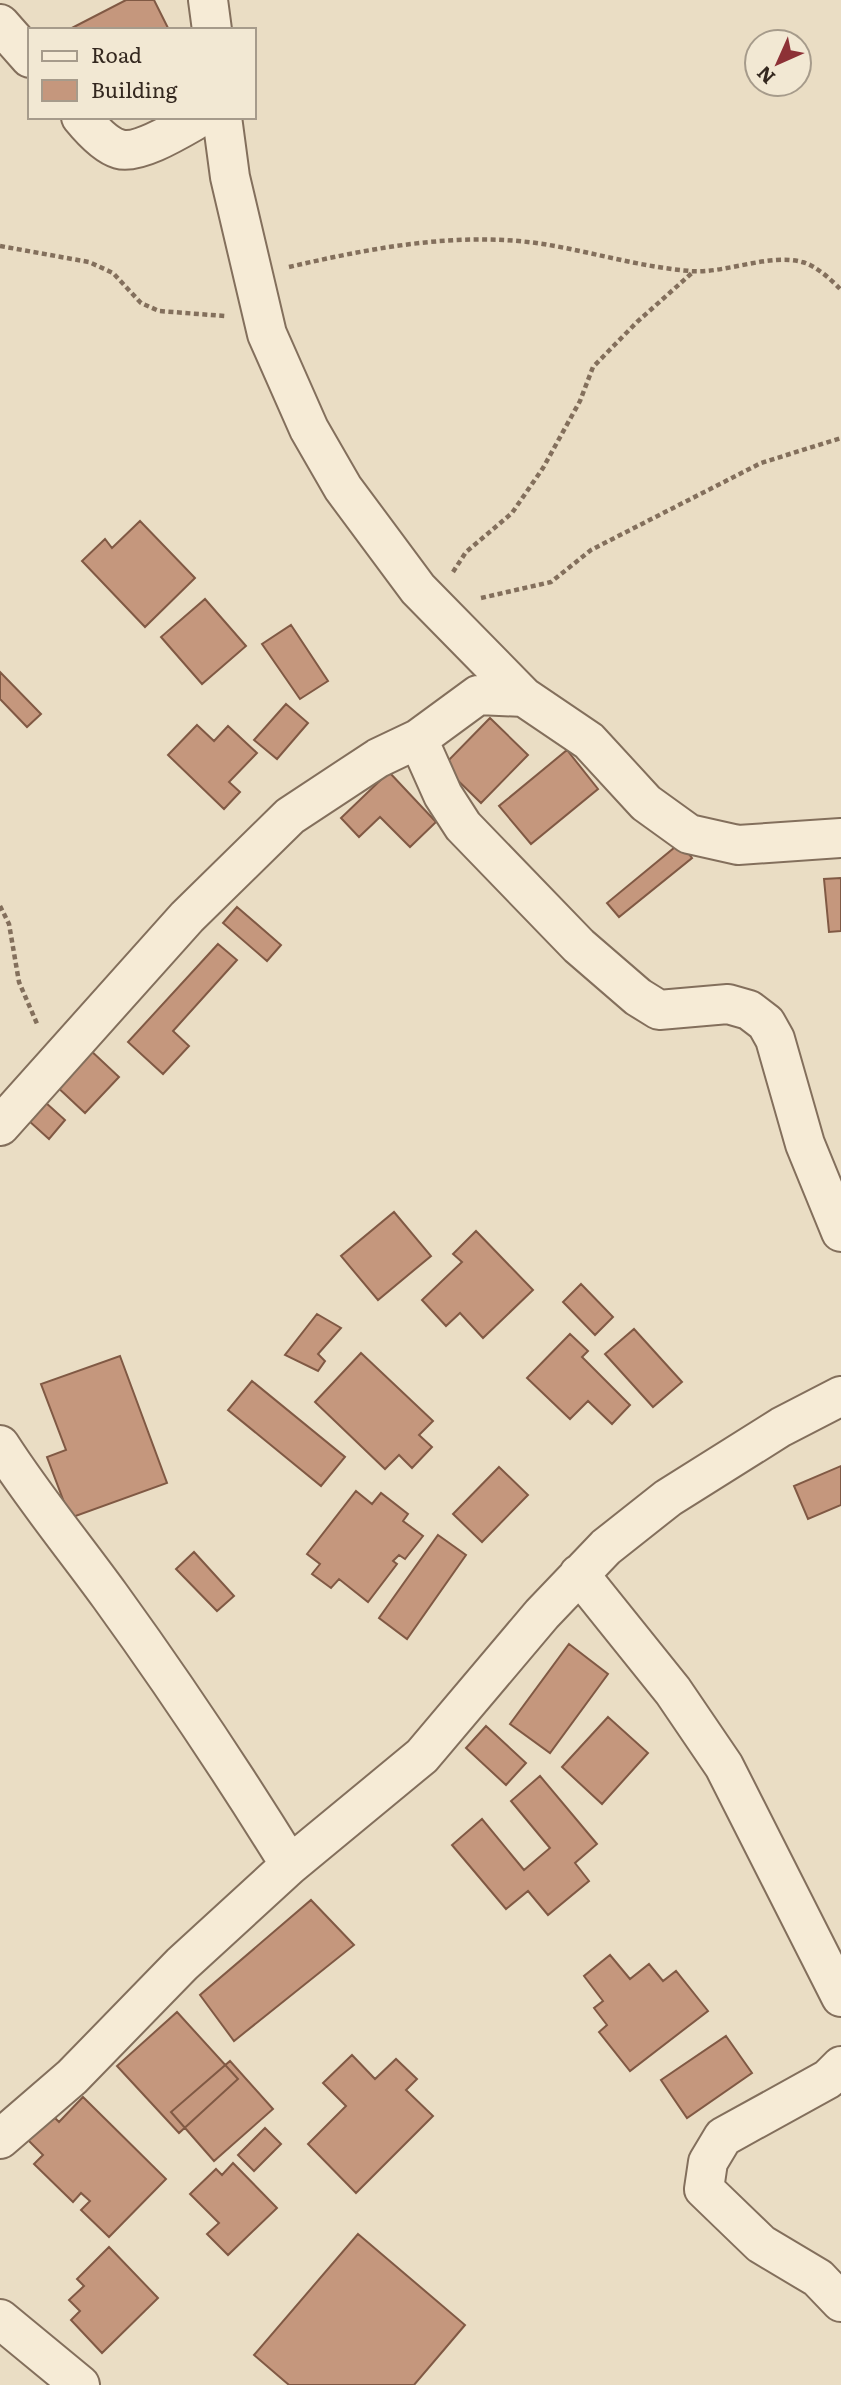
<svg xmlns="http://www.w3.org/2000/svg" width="841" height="2385" viewBox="0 0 841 2385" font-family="Literata,serif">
  <rect width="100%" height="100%" fill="#eaddc4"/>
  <path fill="#c5977d" stroke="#805944" stroke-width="2" d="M126,0h28l15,30h-101z
    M140,521l55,57 -50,49 -63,-66 23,-22 7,9z
    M205,599l41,47 -44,38 -41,-47z
    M291,625l37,56 -28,18 -38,-55z
    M0,672l41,42 -14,13 -27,-28z
    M286,704l22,19 -31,36 -23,-19z
    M490,718l38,37 -47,48 -38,-37z
    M197,725l17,16 14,-15 29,27 -28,29 11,10 -16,17 -56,-54z
    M567,750l31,39 -67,55 -32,-38z
    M389,772l47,50 -26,25 -30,-30 -21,20 -18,-19z
    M680,843l12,15 -73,59 -12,-14z
    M841,878v53l-12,1 -5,-53z
    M237,907l44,38 -14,16 -44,-38z
    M218,944l19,16 -64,71 16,15 -26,28 -35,-32z
    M88,1048l31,29 -34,36 -31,-29z
    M45,1102l20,18 -16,19 -20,-18z
    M394,1212l37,44 -53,44 -37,-44z
    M476,1231l57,59 -50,48 -23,-25 -14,13 -24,-26 40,-38 -9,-8z
    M581,1284l32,33 -18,18 -32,-33z
    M317,1314l24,14 -23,26 7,7 -7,10 -33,-16z
    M634,1329l48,53 -29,25 -48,-53z
    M570,1334l18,17 -6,6 48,48 -18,19 -24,-23 -18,18 -43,-41z
    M361,1353l72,68 -14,14 13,12 -20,21 -13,-13 -14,14 -70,-67z
    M120,1356l47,127 -97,35 -23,-61 19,-7 -25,-66z
    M252,1381l93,76 -24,29 -93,-76z
    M841,1466v39l-33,14 -14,-33z
    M499,1467l29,28 -46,47 -29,-28z
    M356,1491l16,13 9,-11 27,21 -5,7 20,15 -18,23 -6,-4 -6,6 4,3 -29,38 -29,-23 -8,9 -19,-14 8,-10 -13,-10z
    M438,1535l28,20 -59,84 -28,-21z
    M194,1552l40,44 -17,15 -41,-42z
    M569,1644l39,30 -58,79 -40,-29z
    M608,1717l40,36 -46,51 -40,-37z
    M486,1726l40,37 -20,22 -40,-37z
    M540,1776l57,68 -22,19 14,18 -41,34 -20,-24 -22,18 -54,-64 30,-26 42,51 26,-22 -39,-47z
    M311,1900l43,45 -120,96 -34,-46z
    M610,1955l20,24 19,-15 14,17 13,-10 32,40 -78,60 -31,-39 8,-7 -13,-17 9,-7 -19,-25z
    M177,2012l61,67 -59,54 -62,-67z
    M726,2036l26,37 -65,45 -26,-38z
    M352,2055l23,24 21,-20 21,20 -11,11 27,26 -77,77 -48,-49 38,-38 -23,-23z
    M230,2061l43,48 -59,52 -43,-49z
    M83,2097l83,82 -57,58 -28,-27 9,-9 -9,-8 -8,9 -39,-38 9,-9 -18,-18 25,-24 9,9z
    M265,2128l16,16 -27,27 -16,-16z
    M233,2163l44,45 -49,47 -21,-21 12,-11 -29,-29 26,-25 6,6z
    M358,2234l107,91 -51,60h-125l-35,-30z
    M109,2247l49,51 -56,55 -31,-33 9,-9 -11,-11 15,-14 -7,-7z"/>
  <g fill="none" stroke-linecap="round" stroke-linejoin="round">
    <g stroke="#836f5c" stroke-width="42">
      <path id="minor" d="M208,0l4,30
        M0,24l30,34
        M81,117c9,11 24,28 38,32 20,6 64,-22 82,-32
        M222,117l8,60 37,157 42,95 34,59 75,101 106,108
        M418,739l25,56 20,31 116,120 59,51 21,13 69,-6 21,6 17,13 9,16 30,105 36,88
        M0,1126l187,-209 103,-101 88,-58 40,-19 60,-44 46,2 65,44 57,62 43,31 49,11 103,-7
        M0,1445c34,53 73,100 110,151 63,87 123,177 180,269
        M579,1574l94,117 51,75 117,231
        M841,2066l-13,13 -105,58 -15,25 -4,27 57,55 57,34 23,24
        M0,2139l72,-62 110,-113 108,-99 132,-109 120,-142 64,-67 62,-49 113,-71 60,-31
        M0,2319l80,66"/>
    </g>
    <path stroke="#836f5c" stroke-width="4.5" stroke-dasharray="5 3.5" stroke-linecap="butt" d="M0,246l89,16 24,11 28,30 18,8 66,5
      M289,267c82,-19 170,-36 254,-23 50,8 97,23 147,27 35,3 79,-18 112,-9 13,3 30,18 39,28
      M453,572l13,-20 46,-39 31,-45 37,-67 13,-34 44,-45 56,-50
      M481,598l70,-16 40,-32 170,-87 80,-25
      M0,906l9,18 10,58 19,44"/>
    <use href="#minor" stroke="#f6ebd6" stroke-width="38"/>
  </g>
  <rect x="28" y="28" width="228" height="91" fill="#f2e8d3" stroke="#a69b8b" stroke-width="2"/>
  <rect x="42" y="51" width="35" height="10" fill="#f6ebd6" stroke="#a69b8b" stroke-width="2"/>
  <text x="91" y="63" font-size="21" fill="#34281f">Road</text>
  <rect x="42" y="80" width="35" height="21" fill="#c5977d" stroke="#a69b8b" stroke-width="2"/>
  <text x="91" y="98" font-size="21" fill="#34281f">Building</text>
  <g transform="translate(778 63) rotate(225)"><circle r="33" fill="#f2e8d3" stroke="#a69b8b" stroke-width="2"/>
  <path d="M0-5L12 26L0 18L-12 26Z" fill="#8d3136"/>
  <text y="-10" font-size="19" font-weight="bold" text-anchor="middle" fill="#34281f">N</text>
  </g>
</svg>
